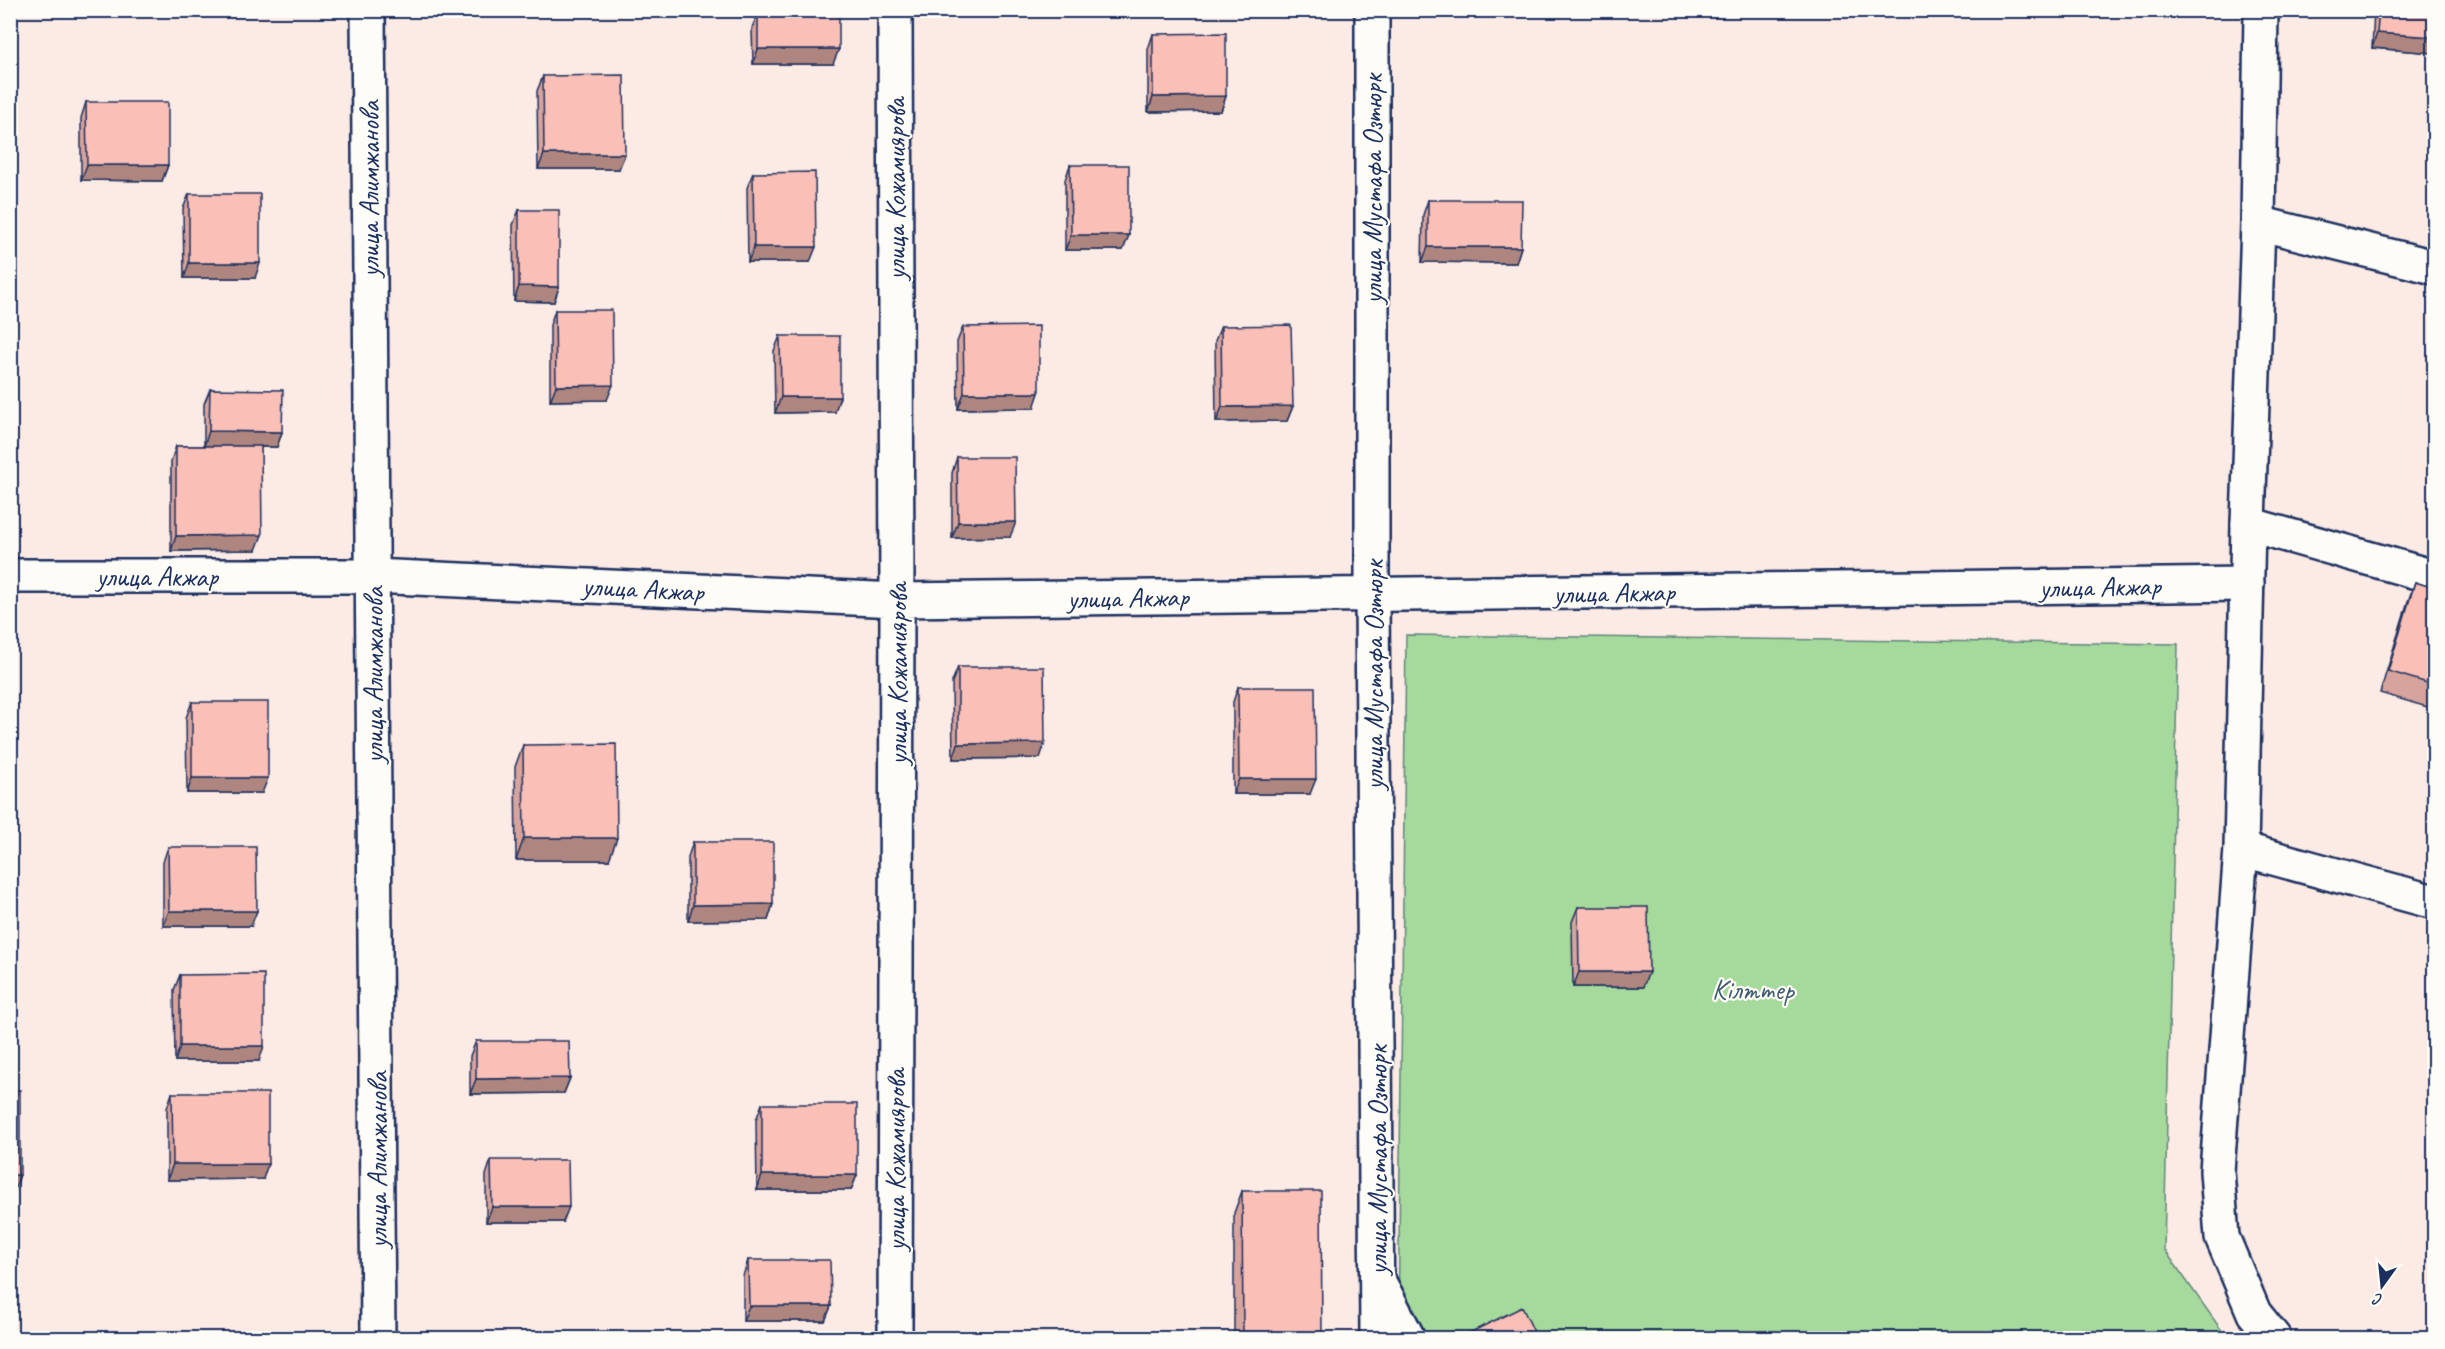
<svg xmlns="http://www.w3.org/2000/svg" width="2445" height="1349" viewBox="0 0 2445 1349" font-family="Caveat,sans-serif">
  <rect width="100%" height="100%" fill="#fceae4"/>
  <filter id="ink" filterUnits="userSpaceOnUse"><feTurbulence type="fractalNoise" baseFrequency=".0167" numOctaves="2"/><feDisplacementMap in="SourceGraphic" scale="12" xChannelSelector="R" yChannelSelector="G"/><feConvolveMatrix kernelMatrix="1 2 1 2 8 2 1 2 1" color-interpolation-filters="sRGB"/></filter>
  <g filter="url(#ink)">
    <path fill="#a6da9c" stroke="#60847d" stroke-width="1.5" d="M1406,635l772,9 -14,605 63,89h-829z"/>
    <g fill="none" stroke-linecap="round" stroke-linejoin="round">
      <g stroke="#1b2f5e" stroke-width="38">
        <path id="street" d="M895,10l2,590 -2,738
          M1372,10v584l5,744
          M2258,223l176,44
          M2248,524l186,53
          M10,576h362l525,24 1350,-16
          M2241,849l193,53
          M1380,1284l28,54"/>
      </g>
      <g stroke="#1b2f5e" stroke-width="38">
        <path id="secondary" d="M368,10l10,1328
          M2261,10l-3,213 -10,301 -7,325 -24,322 5,66 32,76 20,25"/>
      </g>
      <use href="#street" stroke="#fdfcf7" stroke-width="33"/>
      <use href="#secondary" stroke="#fdfcf7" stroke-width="33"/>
    </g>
    <path fill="#d7a49d" stroke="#1b2f5e" stroke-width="1.5" d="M2374,10h60v43l-62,-5z
      M758,13l75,51h-80l-1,-36z
      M1153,34l73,62 -5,15 -73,1v-63z
      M543,76l76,93h-81l-1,-78z
      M86,102l82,63 -6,16 -81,-1v-62z
      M1070,165l59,70 -6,15h-58v-70z
      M753,173l57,89h-62l-1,-74z
      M189,194l66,84h-71l-1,-69z
      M1428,200l93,47 -5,16 -94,-1 1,-47z
      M519,210l40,77 -5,15 -40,-1 -1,-76z
      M555,310l52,90 -57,1v-76z
      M1221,326l72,80 -6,15 -71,1 -1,-81z
      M963,327l71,81 -76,1 -1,-67z
      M780,336l55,76 -60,1 -1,-62z
      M210,389l72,43 -5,15h-16l-5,103 -85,1v-90l5,-15h28v-42z
      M957,457l53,80 -58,1v-65z
      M2415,582l19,6v121l-54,-16 27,-89z
      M958,667l82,91 -87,1 -1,-77z
      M1238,687l72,107h-77v-92z
      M192,702l70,91h-75l-1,-75z
      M523,745l86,115h-93l-1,-93z
      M693,842l80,62 -5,16 -80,1v-64z
      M168,847l83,79h-88v-64z
      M1578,907l65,80h-70l-1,-65z
      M180,975l79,86h-84l-1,-71z
      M476,1041l94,37 -6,15 -94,1v-38z
      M172,1093l91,86 -96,1v-72z
      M762,1104l95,71 -6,15h-94l-1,-70z
      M491,1160l72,62h-77v-47z
      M1242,1191l80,147h-88v-125z
      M748,1260l83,46 -6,15h-82v-45z"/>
    <path fill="#af867f" stroke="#1b2f5e" stroke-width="1.5" d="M2377,33l57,4v16l-62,-5z
      M758,49h81l-6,15h-80z
      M1226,96l-5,15 -73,1 5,-15z
      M544,154h81l-6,15h-81z
      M87,165h81l-6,16 -81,-1z
      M1071,235h58l-6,15h-58z
      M754,247h62l-6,15h-62z
      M1428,247h93l-5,16 -94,-1z
      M189,263h71l-5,15h-71z
      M519,286l40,1 -5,15 -40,-1z
      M613,385l-6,15 -57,1 6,-15z
      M964,393h75l-5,15 -76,1z
      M781,397h59l-5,15 -60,1z
      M1293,406l-6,15 -71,1 6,-15z
      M209,431l73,1 -5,15 -73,-1z
      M958,522h58l-6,15 -58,1z
      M262,535l-6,15 -85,1 5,-15z
      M1045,743l-5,15 -87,1 5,-15z
      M192,778h76l-6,15h-75z
      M1239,779h77l-6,15h-77z
      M524,838h93l-8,22h-93z
      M773,904l-5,16 -80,1 5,-16z
      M169,911h88l-6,15h-88z
      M1579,972h70l-6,15h-70z
      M180,1046h84l-5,15h-84z
      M570,1078l-6,15 -94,1 6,-15z
      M173,1164h95l-5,15 -96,1z
      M10,1175h10l-8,22h-2z
      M762,1175h95l-6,15h-94z
      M492,1207h77l-6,15h-77z
      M749,1306h82l-6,15h-82z"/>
    <path fill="#fabfb6" stroke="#1b2f5e" stroke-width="1.5" d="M2379,10h55v27l-57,-4z
      M839,12v37h-81v-36z
      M1226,33v63l-73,1v-63z
      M624,75l1,79h-81l-1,-78z
      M86,102h82v63h-81z
      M1070,165h59v70h-58z
      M815,172l1,75h-62l-1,-74z
      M189,194h71v69h-71z
      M1428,200h94l-1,47h-93z
      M519,210h40v77l-40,-1z
      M555,310h57l1,75 -57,1z
      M1291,325l2,81 -71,1 -1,-81z
      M1039,326v67h-75l-1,-66z
      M780,336h60v61h-59z
      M210,389l73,1 -1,42 -73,-1z
      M176,446h85l1,89 -86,1z
      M957,457h58l1,65h-58z
      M2415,582l19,6v97l-46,-14z
      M958,667h86l1,76 -87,1z
      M1238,687h77l1,92h-77z
      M192,702h76v76h-76z
      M616,744l1,94h-93l-1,-93z
      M693,842h80v62l-80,1z
      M168,847h88l1,64h-88z
      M1578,907h70l1,65h-70z
      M264,974v72h-84v-71z
      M476,1041h93l1,37 -94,1z
      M10,1090h10v85h-10z
      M172,1093h96v71h-95z
      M762,1104h95v71h-95z
      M491,1160h77l1,47h-77z
      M1242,1191h79l1,147h-79z
      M748,1260h82l1,46h-82z
      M1522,1307l15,31h-73l-1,-2z"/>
  </g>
  <g text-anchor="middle" stroke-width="4.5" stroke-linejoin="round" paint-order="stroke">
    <g font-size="28" fill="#1b2f5e" stroke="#fdfcf7">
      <text transform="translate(369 189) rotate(-90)" y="10">улица Алимжанова</text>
      <text transform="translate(895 189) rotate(-90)" y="10">улица Кожамиярова</text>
      <text transform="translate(1372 189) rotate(-90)" y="10">улица Мустафа Озтюрк</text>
      <text x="157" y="586">улица Акжар</text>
      <text transform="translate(2100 586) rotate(-1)" y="10">улица Акжар</text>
      <text transform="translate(643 588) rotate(3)" y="10">улица Акжар</text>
      <text transform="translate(1614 592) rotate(-1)" y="10">улица Акжар</text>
      <text transform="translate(1128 597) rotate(-1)" y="10">улица Акжар</text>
      <text transform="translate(897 674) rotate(-90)" y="10">улица Кожамиярова</text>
      <text transform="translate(373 675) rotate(-90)" y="10">улица Алимжанова</text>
      <text transform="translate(1373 675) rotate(-90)" y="10">улица Мустафа Озтюрк</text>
      <text transform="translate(377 1160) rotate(-90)" y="10">улица Алимжанова</text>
      <text transform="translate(895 1160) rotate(-90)" y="10">улица Кожамиярова</text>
      <text transform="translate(1377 1160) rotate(-90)" y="10">улица Мустафа Озтюрк</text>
    </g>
    <g font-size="28" fill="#3e5a6e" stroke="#fdfcf7">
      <text x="1753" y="999">Кілттер</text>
    </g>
  </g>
  <rect width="2445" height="1349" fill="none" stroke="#fdfcf7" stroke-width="36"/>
  <rect x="18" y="18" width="2409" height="1313" fill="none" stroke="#1b2f5e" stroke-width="2" filter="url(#ink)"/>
  <g transform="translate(2382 1286) rotate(195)" stroke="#fdfcf7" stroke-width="4.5" paint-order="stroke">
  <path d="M0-4.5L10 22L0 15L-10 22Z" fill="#1b2f5e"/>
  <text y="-9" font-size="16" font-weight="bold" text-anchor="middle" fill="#1b2f5e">С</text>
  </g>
</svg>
